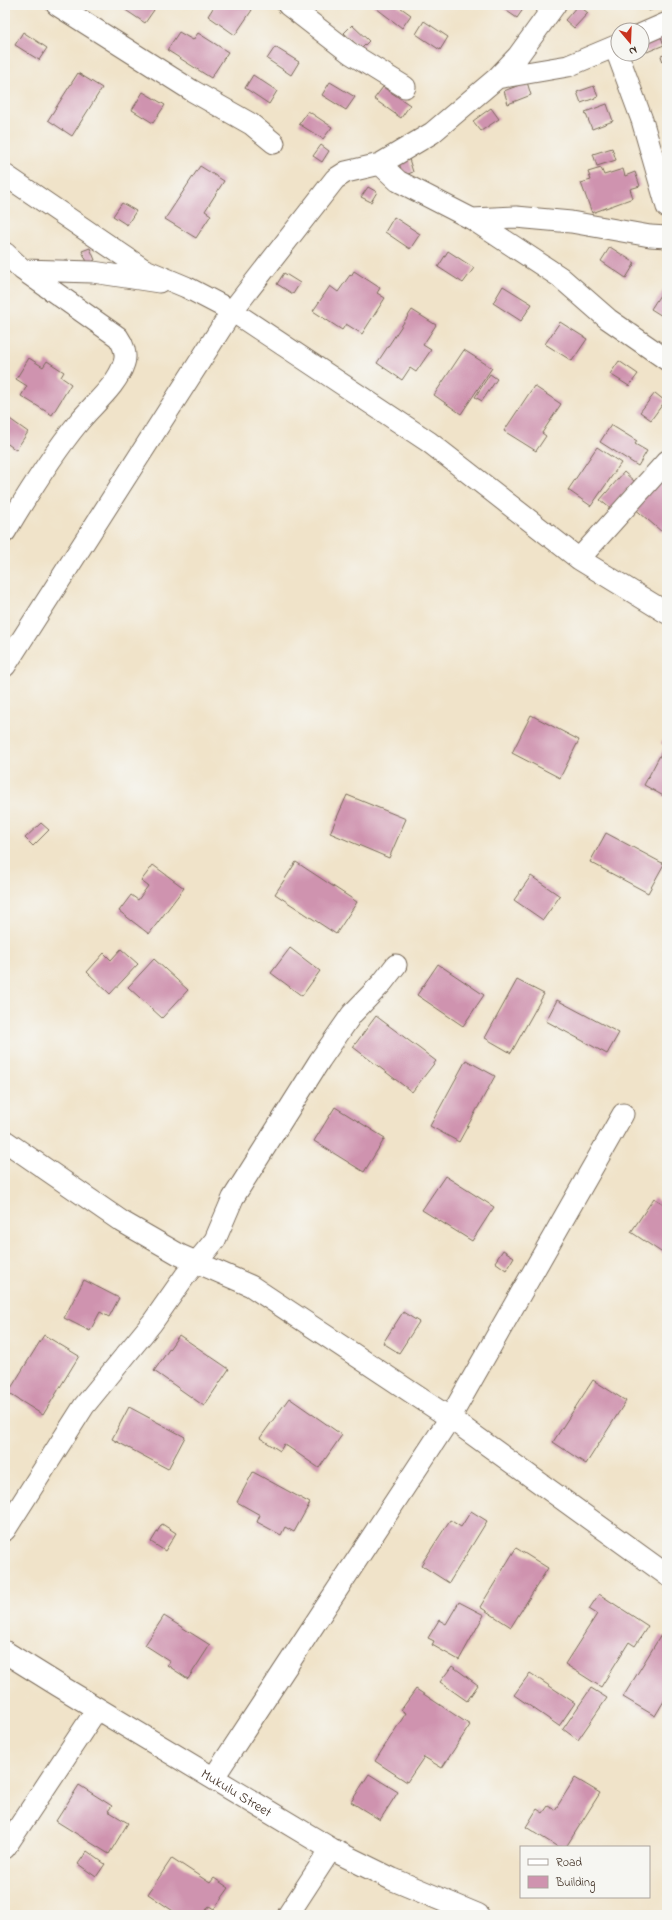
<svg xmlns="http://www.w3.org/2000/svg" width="672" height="1920" viewBox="0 0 672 1920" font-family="'Indie Flower',sans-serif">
  <rect width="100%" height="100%" fill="#f6f6f2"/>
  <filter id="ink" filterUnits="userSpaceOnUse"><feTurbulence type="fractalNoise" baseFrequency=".025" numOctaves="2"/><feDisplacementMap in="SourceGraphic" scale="8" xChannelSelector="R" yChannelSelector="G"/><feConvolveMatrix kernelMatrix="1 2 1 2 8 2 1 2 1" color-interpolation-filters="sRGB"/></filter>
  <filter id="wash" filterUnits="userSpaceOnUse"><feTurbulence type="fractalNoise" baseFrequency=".012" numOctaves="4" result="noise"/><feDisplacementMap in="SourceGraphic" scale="16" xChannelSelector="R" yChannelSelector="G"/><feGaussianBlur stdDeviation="0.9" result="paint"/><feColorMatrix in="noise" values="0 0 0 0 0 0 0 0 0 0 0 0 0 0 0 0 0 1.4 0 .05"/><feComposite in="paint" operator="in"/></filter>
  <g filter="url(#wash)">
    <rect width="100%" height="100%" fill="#f0e3c9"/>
    <g id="blocks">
      <path fill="#cf93af" d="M123,5h23l8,5 -9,13 -24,-16z
        M215,5h30l7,5 -17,25 -27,-19z
        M372,5h25l14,10 -9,13z
        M498,5h28l-9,13z
        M578,5l10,8 -14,15 -9,-8z
        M647,5h11l1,2 -10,4z
        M424,21l24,16 -8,13 -24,-16z
        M352,25l17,16 -8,8 -17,-16z
        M23,32l24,16 -8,12 -24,-15z
        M179,32l14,8 5,-7 30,19 -17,26 -44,-28z
        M660,34l4,11 -17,7 -5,-10z
        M275,47l24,15 -8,13 -24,-16z
        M667,54v20l-6,-18z
        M78,73l24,15 -30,48 -24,-16z
        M253,75l24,16 -8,13 -24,-16z
        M330,82l25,15 -9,13 -24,-15z
        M527,82l4,13 -23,9 -4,-13z
        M594,86l4,11 -17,6 -4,-11z
        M383,87l27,18 -9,13 -27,-19z
        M143,92l22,13 -12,18 -21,-13z
        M607,104l6,17 -21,8 -7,-17z
        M491,108l8,11 -18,12 -8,-10z
        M308,111l24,16 -9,12 -24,-15z
        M321,145l8,6 -7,11 -9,-6z
        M612,148l4,12 -19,6 -4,-12z
        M409,159l4,13 -10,4 -4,-13z
        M200,166l24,15 -19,30 6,4 -15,23 -31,-19z
        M601,168l3,7 19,-6 2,7 10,-4 5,14 -10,3 3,9 -41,15 -11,-30 10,-3 -3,-8z
        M368,187l9,5 -6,10 -10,-5z
        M122,203l14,8 -9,14 -14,-9z
        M394,217l26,17 -10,15 -25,-17z
        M610,247l25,16 -9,15 -25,-17z
        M90,248l5,12 -7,4 -6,-13z
        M448,251l26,17 -11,15 -25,-16z
        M354,271l26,17 -3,5 8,5 -23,36 -16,-10 -4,6 -29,-19 17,-25 8,6 12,-17 1,1z
        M284,273l16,10 -7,11 -16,-10z
        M667,284v35l-16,-10z
        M503,286l29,18 -11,17 -28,-18z
        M412,310l24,15 -13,20 8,5 -15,22 -6,-4 -8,12 -25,-17z
        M560,322l27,17 -15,22 -27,-17z
        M464,350l28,18 -31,46 -27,-19z
        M29,358l14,9 4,-6 17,11 -3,5 10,7 -19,31 -31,-19 6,-10 -11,-7z
        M619,361l19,13 -9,12 -19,-12z
        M490,374l7,5 -15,22 -7,-4z
        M534,386l27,18 -19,29 4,3 -10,15 -32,-20z
        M655,393l10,8 -14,19 -11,-8z
        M7,417l21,15 -12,18 -11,-8v-22z
        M611,425l26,16 -2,3 12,7 -9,15 -38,-24z
        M597,447l24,16 -30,43 -23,-16z
        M624,472l11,10 -24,27 -11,-9z
        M667,472v54l-5,6 -29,-25z
        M531,715l48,25 -19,38 -48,-25z
        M667,732v66l-23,-13 21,-39 -4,-3z
        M347,795l59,24 -17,39 -59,-25z
        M41,823l8,7 -16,16 -8,-8z
        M606,833l58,31 -16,29 -58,-31z
        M296,862l61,40 -21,32 -61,-40z
        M153,865l31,23 -35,46 -30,-23 12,-16 7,5 10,-14 -7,-5z
        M531,876l29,20 -17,24 -29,-20z
        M290,948l30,23 -18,25 -31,-23z
        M121,949l17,15 -28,30 -23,-22 17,-19 7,7z
        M154,959l34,31 -26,28 -34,-31z
        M438,964l46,31 -21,31 -46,-31z
        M517,980l27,14 -33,59 -26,-15z
        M557,1000l62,33 -12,21 -61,-33z
        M376,1016l60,45 -24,31 -59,-45z
        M466,1060l29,16 -36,66 -29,-16z
        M335,1107l50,31 -21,34 -50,-31z
        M445,1176l49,31 -22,34 -50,-31z
        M654,1198l13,8v50l-36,-24z
        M503,1250l11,7 -8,13 -11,-8z
        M84,1280l35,18 -10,19 -9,-5 -10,19 -26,-13z
        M403,1312l16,10 -20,31 -16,-10z
        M44,1335l35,21 -36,59 -35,-22z
        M179,1335l50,34 -25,37 -50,-35z
        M593,1380l33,21 -40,63 -33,-22z
        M289,1398l53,37 -23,33 -35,-24 -4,7 -20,-13z
        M129,1407l56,30 -17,32 -56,-30z
        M253,1472l57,31 -16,29 -9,-5 -4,8 -24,-13 3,-7 -23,-13z
        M471,1511l16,10 -38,62 -28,-18 29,-45 11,7z
        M162,1524l14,9 -11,18 -14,-9z
        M516,1548l32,20 -37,59 -31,-20z
        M599,1594l49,32 -13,20 -6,-4 -28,45 -36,-23 32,-50 -8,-5z
        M459,1602l25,13 -25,45 -27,-15 2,-4 -6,-3 11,-18 7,4z
        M164,1616l46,29 -22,34 -21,-14 3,-4 -25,-16z
        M661,1635l6,3v58l-12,20 -32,-19z
        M452,1666l26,19 -11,16 -27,-19z
        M530,1673l45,30 -16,23 -45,-31z
        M591,1688l16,10 -29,42 -15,-11z
        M416,1689l54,36 -28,43 -18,-11 -17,25 -32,-21 31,-48 -5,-3z
        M369,1774l29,18 -18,28 -29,-18z
        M575,1778l25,15 -34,54h-8l-32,-20 11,-18 6,4 5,-7 7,4z
        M79,1785l33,21 -4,5 20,12 -19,31 -53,-33z
        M87,1851l18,13 -9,13 -18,-13z
        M172,1858l38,25 4,-5 15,10 -15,21 -5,-3 -6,9h-24l-31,-21z"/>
    </g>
  </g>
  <g filter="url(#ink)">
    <use href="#blocks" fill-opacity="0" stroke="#7a6b5a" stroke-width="1"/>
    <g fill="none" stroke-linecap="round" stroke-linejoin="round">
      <g stroke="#7a6b5a" stroke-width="23">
        <path id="street" d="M57,5l134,85 60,34 23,19
          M288,5l62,48 55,34
          M642,34l25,-11
          M615,47l27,73 25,87
          M497,78l71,-12 50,-21
          M380,164l18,17 74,38 88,58 48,42 59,41
          M5,175l138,94 43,18 46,24 197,131 150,117 88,54
          M472,219l44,-2 55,5 79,14 17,1
          M5,253l18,17 70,2 66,10
          M5,532c22,-37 46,-76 73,-109 15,-19 39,-37 46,-60 3,-9 -1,-19 -6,-26l-95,-67
          M579,559l88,-98
          M5,666l227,-355 103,-132 11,-7 34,-8 52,-31 65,-55 21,-22 37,-51
          M5,1141l116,80 59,34 71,31 199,132 217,157
          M5,1530l79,-124 68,-83 33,-47 30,-36 18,-42 87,-138 32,-46 30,-31 14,-18
          M214,1777l236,-359 173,-304
          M5,1848l92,-139
          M288,1915l43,-66"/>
      </g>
      <g stroke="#7a6b5a" stroke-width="24">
        <g id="secondary">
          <path id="s1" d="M5,1652l53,33 273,164 61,30 86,36"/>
        </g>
      </g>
      <use href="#street" stroke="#fff" stroke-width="21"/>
      <use href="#secondary" stroke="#fff" stroke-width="22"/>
    </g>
  </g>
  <g text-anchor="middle" stroke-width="3" stroke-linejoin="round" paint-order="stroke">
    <g font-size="14" fill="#3b2a1e" stroke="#f6f6f2">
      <text dy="5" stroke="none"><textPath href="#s1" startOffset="271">Mukulu Street</textPath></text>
    </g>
  </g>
  <rect width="672" height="1920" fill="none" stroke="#f6f6f2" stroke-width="20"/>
  <rect x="520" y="1846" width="130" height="52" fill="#f6f6f2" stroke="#aba49d"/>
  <rect x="528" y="1859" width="20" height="6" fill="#ffffff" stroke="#aba49d"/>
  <text x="556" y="1866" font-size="12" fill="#3b2a1e">Road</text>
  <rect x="528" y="1876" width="20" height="12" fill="#cf93af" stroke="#aba49d"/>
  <text x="556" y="1886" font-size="12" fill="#3b2a1e">Building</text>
  <g transform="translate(630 42) rotate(161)"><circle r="19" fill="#f6f6f2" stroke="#aba49d"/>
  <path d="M0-3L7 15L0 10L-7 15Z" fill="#c8321e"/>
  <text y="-6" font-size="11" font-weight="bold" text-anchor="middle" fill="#3b2a1e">N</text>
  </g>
</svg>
